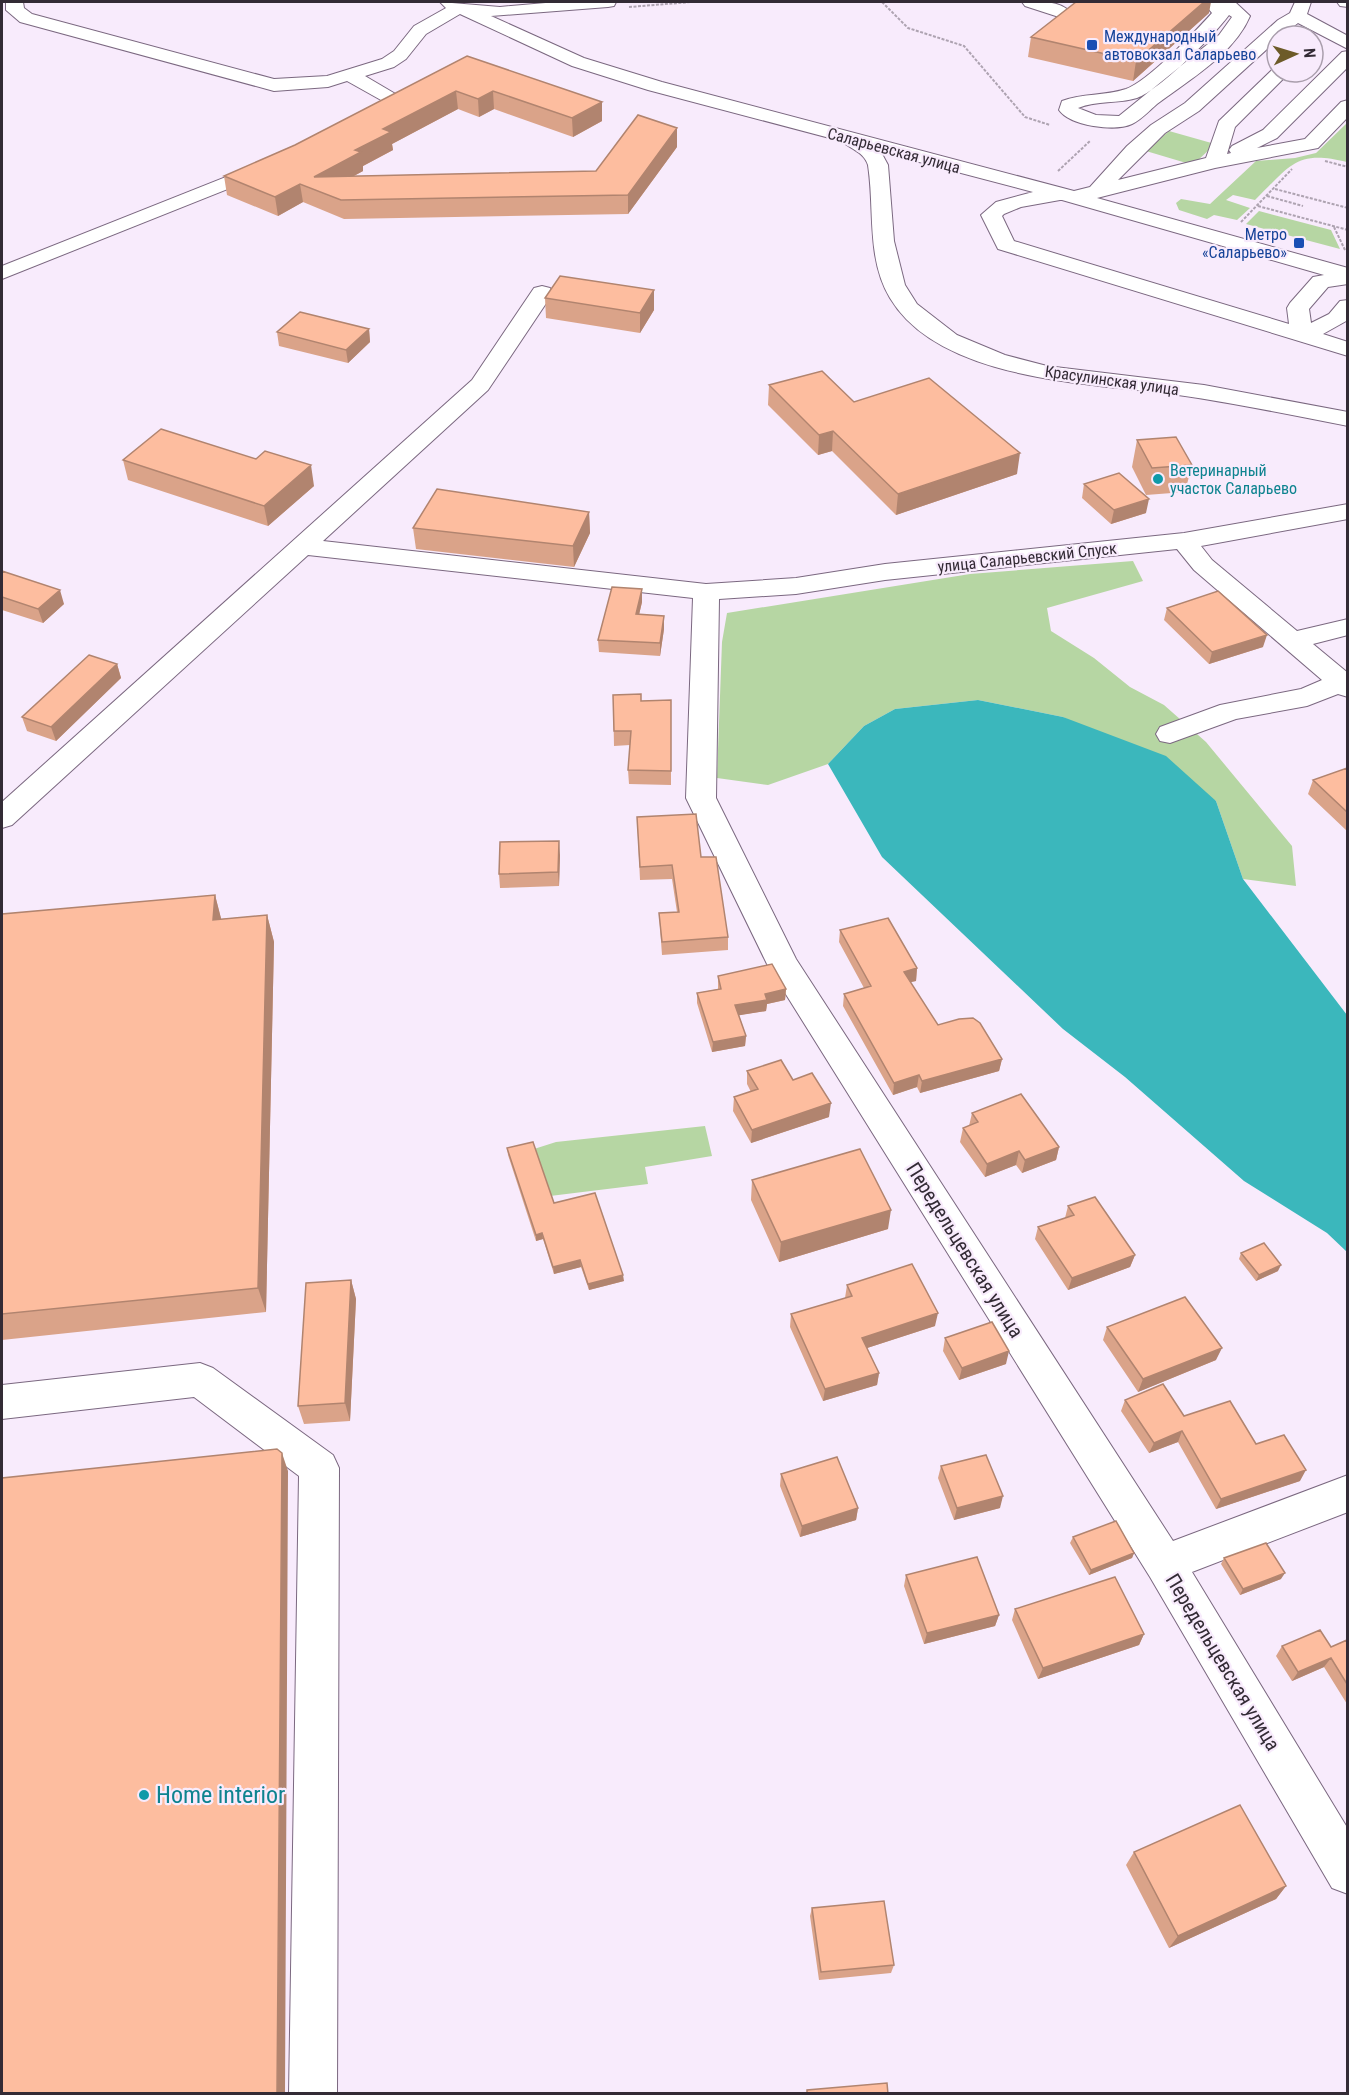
<svg xmlns="http://www.w3.org/2000/svg" width="1349" height="2095" viewBox="0 0 1349 2095" font-family="'Roboto Condensed',sans-serif">
  <rect width="100%" height="100%" fill="#f8ebfc"/>
  <path fill="#b6d6a3" d="M1347,123v39c-51,-13 -57,4 -92,38l-22,-5 -7,5 24,8 -13,12 -23,-5 -7,4 -28,-9 -3,-7 5,-4 29,5 46,-43 39,-3 21,-5z
    M1169,131l46,13 -22,21 -47,-14z
    M1259,211l72,19 9,19 -94,-25z
    M1133,561l10,20 -96,27 4,23 43,27 36,29 34,18 42,37 86,104 4,40 -53,-7 -27,-78 -153,-84 -85,-17 -83,9 -31,17 -36,38 -60,21 -51,-7 5,-136 5,-29 243,-39z
    M705,1126l7,30 -67,11 3,17 -98,12 -16,-47 22,-7z"/>
  <path fill="#3bb7bc" d="M978,700l85,17 103,39 50,45 27,78 104,136v237l-20,-19 -83,-52 -119,-104 -62,-48 -181,-172 -54,-93 36,-38 31,-17z"/>
  <g fill="none" stroke-linecap="round" stroke-linejoin="round">
    <g stroke="#7b6880" stroke-width="2">
      <path id="minor" d="M6,2h17l1,6 8,6 242,65 53,-3 55,-17 12,-8 20,-25 32,-18 -6,-6 60,5 57,-5h59l-2,4 -6,1 -117,9 93,42 78,24 412,109 16,-4 37,-41 24,-21 34,-22 93,-83 12,-7 5,-11h16l-4,12 41,22v13l-50,-26 -17,13h-4v4l-78,71 -34,22 -47,47 88,-22 13,-37 55,-53 3,-1v5h13l-55,55 -8,27 4,-1 -2,-3 3,-4 31,-16 79,-78 6,-1v16l-71,71 -20,10 48,-9 36,-37 7,-2v17l-30,31 -103,20 -118,30 251,70v16l-20,3 -19,22 2,14 18,-9 11,-13 8,-1v20l-25,14 25,8v14l-350,-107 -17,-34 15,-13 37,-10 -152,-40 7,13 6,76 11,44 12,19 40,31 48,20 42,11 157,19 144,27v14c-57,-11 -113,-23 -170,-31 -85,-12 -238,-13 -288,-97 -24,-40 -15,-89 -22,-133 -4,-13 -17,-16 -27,-24l-193,-51 -76,-24 -112,-52 -34,20 -20,25 -12,8 -29,9 39,23 2,4 -2,4 -7,2 -50,-28 -19,6 -54,4 -254,-69 -14,-12zM1060,200h2l262,75 -11,2 -23,26 -3,5 2,16 -275,-83 -12,-25 2,-2 17,-7z
        M1022,2c15,-1 39,-2 49,11l-9,5 -37,-12z
        M1203,2h32l15,14c-16,38 -61,64 -93,88 -7,6 -16,16 -25,20 -17,8 -62,2 -73,-14l3,-9c21,-8 43,-5 64,-12 22,-8 69,-57 86,-76zM1229,15l3,2 -13,18 -100,81 -23,-1 -18,-7c19,-8 40,-4 59,-10 23,-8 77,-63 92,-83z
        M1337,2h11v5l-8,-1z
        M266,161l7,2 3,4 -3,4 -271,108v-13z
        M542,286l8,2 3,5 -65,97 -165,151 383,43 90,-6 89,-14 299,-31 164,-29v15l-147,27 11,14 85,71 51,-12v16l-35,9 35,29v24l-10,-3 -31,12 -71,13 -66,24 -10,-2 -4,-7 4,-7 60,-22 81,-16 21,-9 -128,-110 -17,-21 -292,31 -89,14 -77,5 -3,199 80,161 377,582 175,-66v37l-156,60 156,257v65l-16,-6 -182,-311 -383,-613 -81,-166 7,-200 -385,-43 -296,270 -10,3v-26l470,-422 62,-92z
        M200,1363l13,5 120,87 6,13 -2,626h-48l10,-618 -105,-79 -192,22v-34z"/>
    </g>
    <path stroke="#aea3b1" stroke-width="2" stroke-dasharray="3 1.5" stroke-linecap="butt" d="M882,2l26,26 56,18 61,71 25,8
      M629,7l62,-5
      M1325,161l23,6
      M1058,171l32,-30
      M1275,189l73,19
      M1267,196l36,10
      M1258,206l90,24
      M1241,222l51,-53
      M1334,227l11,23"/>
    <use href="#minor" fill="#fff" fill-rule="evenodd"/>
  </g>
  <path fill="#daa389" d="M1209,13l-76,68 -105,-24 3,-20z
    M467,56l135,46v19l-29,16 -79,-28 -15,8 -21,-8 -66,35 1,6 -30,16v5l-9,5 242,-5 81,-24 -49,67 -284,5 -41,-17 -25,14 -51,-21 -3,-19 71,-31z
    M545,298l109,12 -14,23 -94,-15z
    M369,329l1,13 -22,21 -69,-17 -2,-14z
    M769,385l85,17 163,72 -121,41 -64,-64 -14,4 -50,-50z
    M1137,440l55,25 -7,27 -39,3 -14,-28z
    M123,460l191,26 -46,40 -140,-46z
    M1084,484l62,29 -35,11 -29,-26z
    M589,512l1,21 -16,34 -158,-18 -3,-21z
    M2,571l62,33 -21,19 -41,-13z
    M642,589v13l-3,13 25,14 -4,27 -61,-4 -1,-12z
    M1167,608l96,39 -54,17 -45,-44z
    M117,664l4,14 -65,63 -29,-10 -5,-14z
    M613,695l28,6 30,-1v85l-42,-1 -1,-14 2,-25 -16,1z
    M1347,768v63l-39,-37 5,-14z
    M637,817l64,40 27,80v13l-66,5 -3,-42 18,-1 -5,-33 -32,1z
    M560,855l-1,31 -59,2 -1,-14z
    M215,895l6,24 46,-4 7,27 -8,370 -264,28v-426z
    M840,930l77,38 -1,13 -6,1 28,43 64,34 -3,12 -79,22 -3,-6 -24,8 -50,-89 1,-12 20,-6 -25,-46z
    M718,976l68,13 -1,11 -18,4 -1,7 -27,4 7,21 -1,10 -33,6 -15,-49v-10l21,-4z
    M747,1071l46,9 36,37 -78,26 -18,-32 1,-14 17,-5 -4,-8z
    M972,1113l87,34 -3,13 -34,13 -6,-8 -31,12 -25,-35 3,-14 6,-2z
    M507,1148l47,55 70,78 -35,9 -8,-23 -27,7 -11,-35 -7,2 -28,-86z
    M752,1180l136,49 -109,33 -28,-62z
    M1068,1206l67,49 -5,12 -62,23 -33,-51 3,-12 27,-9z
    M1241,1253l37,18 -22,10 -17,-22z
    M351,1280l5,19 -6,122 -46,3 -6,-18z
    M847,1285l88,41 -68,22 12,25 -2,12 -54,16 -33,-74 1,-13 54,-16z
    M1107,1327l109,33 -78,32 -35,-52z
    M945,1338l61,26 -47,16 -16,-29z
    M1125,1400l59,16 72,28 44,37 -84,28 -38,-67 -29,11 -28,-42z
    M941,1466l59,42 -46,12 -16,-42z
    M781,1474l77,34 -2,12 -56,17 -20,-51z
    M1073,1537l61,16 -2,5 -43,17 -19,-32z
    M1224,1558l57,21 -41,16 -19,-31z
    M906,1575l93,40 -4,11 -71,18 -20,-58z
    M1015,1609l129,25 -5,11 -101,34 -26,-59z
    M1347,1640v64l-23,-37 -32,14 -16,-25 6,-10 49,1z
    M1134,1852l152,34 -10,13 -107,49 -43,-83z
    M812,1908l82,57 -3,8 -72,7 -9,-64z"/>
  <path fill="#b1846f" d="M1204,2h7l-2,11 -76,68 3,-20z
    M456,91l2,18 -66,35 1,6 -30,16v5l-41,22 -8,-16 41,-27 28,-21z
    M493,91l1,18 -15,8 -1,-18z
    M602,102v19l-29,16 -1,-19z
    M677,128v19l-49,67v-19z
    M300,184l3,18 -25,14 -3,-19z
    M654,290v20l-14,23v-20z
    M369,329l1,13 -22,21 -2,-13z
    M833,431l-1,20 -14,4 1,-20z
    M1020,453l-3,21 -121,41 2,-21z
    M311,465l3,21 -46,40 -4,-20z
    M1149,499l-3,14 -35,11 3,-14z
    M589,512l1,21 -16,34 -1,-21z
    M642,589v13l-6,25v-13z
    M60,590l4,14 -21,19 -5,-14z
    M664,616v13l-4,27v-13z
    M1267,635l-4,12 -54,17 3,-12z
    M117,664l4,14 -65,63 -5,-14z
    M559,841l1,14 -1,31 -1,-14z
    M215,895l7,27 -9,-2z
    M267,915l7,27 -8,370 -8,-24z
    M917,968l-1,13 -14,3 2,-12z
    M786,989l-1,11 -18,4 -1,7 -31,5v-11l30,-11z
    M746,1036l-1,10 -33,6 1,-10z
    M1002,1059l-3,12 -79,22 2,-12z
    M919,1075l-2,12 -24,8 1,-12z
    M831,1103l-2,14 -78,26 1,-13z
    M1059,1147l-3,13 -34,13 3,-13z
    M1019,1151l-3,14 -31,12 2,-13z
    M891,1210l-3,19 -109,33 2,-20z
    M542,1233l1,6 -7,2v-6z
    M1135,1255l-5,12 -62,23 4,-12z
    M580,1260l1,7 -27,7 -1,-7z
    M1281,1265l-3,6 -22,10 3,-6z
    M623,1275l1,6 -35,9 -1,-6z
    M351,1280l5,19 -6,122 -5,-18z
    M938,1313l-3,13 -74,24 1,-12z
    M1222,1348l-6,12 -78,32 5,-13z
    M1009,1351l-3,13 -47,16 3,-12z
    M879,1373l-2,12 -54,16 2,-12z
    M1182,1431l-4,11 -29,11 5,-10z
    M282,1453l6,18 -3,623h-8z
    M1306,1470l-6,11 -84,28 5,-10z
    M1003,1496l-3,12 -46,12 3,-12z
    M858,1508l-2,12 -56,17 2,-11z
    M1134,1553l-2,5 -43,17 2,-5z
    M1285,1573l-4,6 -41,16 3,-6z
    M999,1615l-4,11 -71,18 3,-11z
    M1144,1634l-5,11 -101,34 5,-11z
    M1331,1658l-7,9 -32,14 6,-9z
    M1286,1886l-10,13 -107,49 9,-12z"/>
  <path fill="#fdbd9f" stroke="#b1846f" stroke-width="1.5" d="M1076,2h128l-68,59 -105,-24z
    M467,56l135,46 -30,16 -79,-27 -15,8 -22,-8 -73,38 8,3 -36,18 6,2 -47,25 282,-6 42,-56 39,13 -49,67 -287,5 -41,-16 -25,13 -51,-21 71,-31z
    M560,276l94,14 -14,23 -95,-15z
    M300,312l69,17 -23,21 -69,-18z
    M822,371l32,31 75,-24 91,75 -122,41 -65,-63 -14,4 -50,-50z
    M161,429l95,30 9,-8 46,14 -47,41 -141,-46z
    M1176,437l16,28 -40,3 -15,-28z
    M1119,473l30,26 -35,11 -30,-26z
    M437,489l152,23 -16,34 -160,-18z
    M2,571l58,19 -22,19 -36,-12z
    M612,587l30,2 -6,25 28,2 -4,27 -62,-3z
    M1218,591l49,44 -55,17 -45,-44z
    M89,655l28,9 -66,63 -29,-10z
    M641,694v7l30,-1v71l-43,-1 3,-39h-17l-1,-36z
    M1347,768v44l-34,-32z
    M696,814l5,43h15l12,80 -66,5 -3,-29 20,-1 -7,-47 -32,2 -3,-50z
    M559,841l-1,31 -59,2 1,-32z
    M215,895l-2,25 54,-5 -9,373 -256,26v-400z
    M888,918l29,50 -13,4 34,53 21,-6 14,-1 7,5 22,36 -80,22 -3,-6 -25,8 -50,-89 27,-8 -31,-56z
    M772,964l14,25 -21,5 2,6 -32,5 11,31 -33,6 -16,-49 24,-4 -3,-13z
    M781,1060l12,20 19,-7 19,30 -79,27 -18,-33 24,-8 -11,-18z
    M1021,1094l38,53 -34,13 -6,-9 -32,13 -24,-36 15,-6 -6,-9z
    M533,1142l21,61 41,-10 28,82 -35,9 -8,-24 -27,7 -11,-34 -6,2 -29,-87z
    M860,1149l31,61 -110,32 -29,-62z
    M1095,1197l40,58 -63,23 -34,-51 36,-12 -6,-9z
    M1264,1243l17,22 -22,10 -18,-22z
    M912,1264l26,49 -76,25 17,35 -54,16 -34,-75 61,-18 -5,-11z
    M351,1280l-6,123 -47,3 8,-123z
    M1185,1297l37,51 -79,31 -36,-52z
    M992,1322l17,29 -47,17 -17,-30z
    M1163,1384l21,32 46,-15 26,43 28,-9 22,35 -85,29 -39,-68 -28,12 -29,-43z
    M277,1449l5,4 -5,641h-275v-616z
    M986,1455l17,41 -46,12 -16,-42z
    M837,1457l21,51 -56,18 -21,-52z
    M1116,1521l18,32 -43,17 -18,-33z
    M1266,1543l19,30 -42,16 -19,-31z
    M977,1557l22,58 -72,18 -21,-58z
    M1115,1577l29,57 -101,34 -28,-59z
    M1320,1630l11,17 16,-7v44l-16,-26 -33,14 -16,-26z
    M1240,1805l46,81 -108,50 -44,-84z
    M884,1901l10,64 -73,7 -9,-64z
    M887,2083l1,11h-81v-4z"/>
  <g fill="#1a4fb4" stroke="#f8ebfc" stroke-width="2">
    <rect x="1086" y="39" width="12" height="12" rx="3"/>
    <rect x="1293" y="237" width="12" height="12" rx="3"/>
  </g>
  <g fill="#0f9aa8" stroke="#f8ebfc" stroke-width="2">
    <circle cx="1158" cy="479" r="6"/>
    <circle cx="144" cy="1795" r="6"/>
  </g>
  <g text-anchor="middle" stroke-width="4.5" stroke-linejoin="round" paint-order="stroke">
    <g font-size="16" fill="#164399" stroke="#f8ebfc" text-anchor="start">
      <text x="1104" y="42">Международный<tspan x="1104" dy="18">автовокзал Саларьево</tspan></text>
      <text x="1287" y="240" text-anchor="end">Метро<tspan x="1287" dy="18">«Саларьево»</tspan></text>
    </g>
    <g font-size="16" fill="#332b35" stroke="#f8ebfc">
      <text transform="translate(894 150) rotate(15)" y="6">Саларьевская улица</text>
      <text transform="translate(1112 380) rotate(8)" y="6">Красулинская улица</text>
      <text transform="translate(1027 557) rotate(-6)" y="6">улица Саларьевский Спуск</text>
    </g>
    <g font-size="16" fill="#0d838f" stroke="#f8ebfc" text-anchor="start">
      <text x="1170" y="476">Ветеринарный<tspan x="1170" dy="18">участок Саларьево</tspan></text>
    </g>
    <g font-size="20" fill="#332b35" stroke="#f8ebfc">
      <text transform="translate(965 1250) rotate(58)" y="7">Передельцевская улица</text>
      <text transform="translate(1223 1662) rotate(59)" y="7">Передельцевская улица</text>
    </g>
    <g font-size="24" fill="#0d838f" stroke="#f8ebfc" text-anchor="start">
      <text x="156" y="1803">Home interior</text>
    </g>
  </g>
  <rect width="1349" height="2095" fill="none" stroke="#332b35" stroke-width="6"/>
  <g transform="translate(1295 54) rotate(86)"><circle r="28" fill="#f8ebfc" stroke="#a99eac" stroke-width="1.5"/>
  <path d="M0-4.5L10 22L0 15L-10 22Z" fill="#6d5b29"/>
  <text y="-9" font-size="16" font-weight="bold" text-anchor="middle" fill="#332b35">N</text>
  </g>
</svg>
